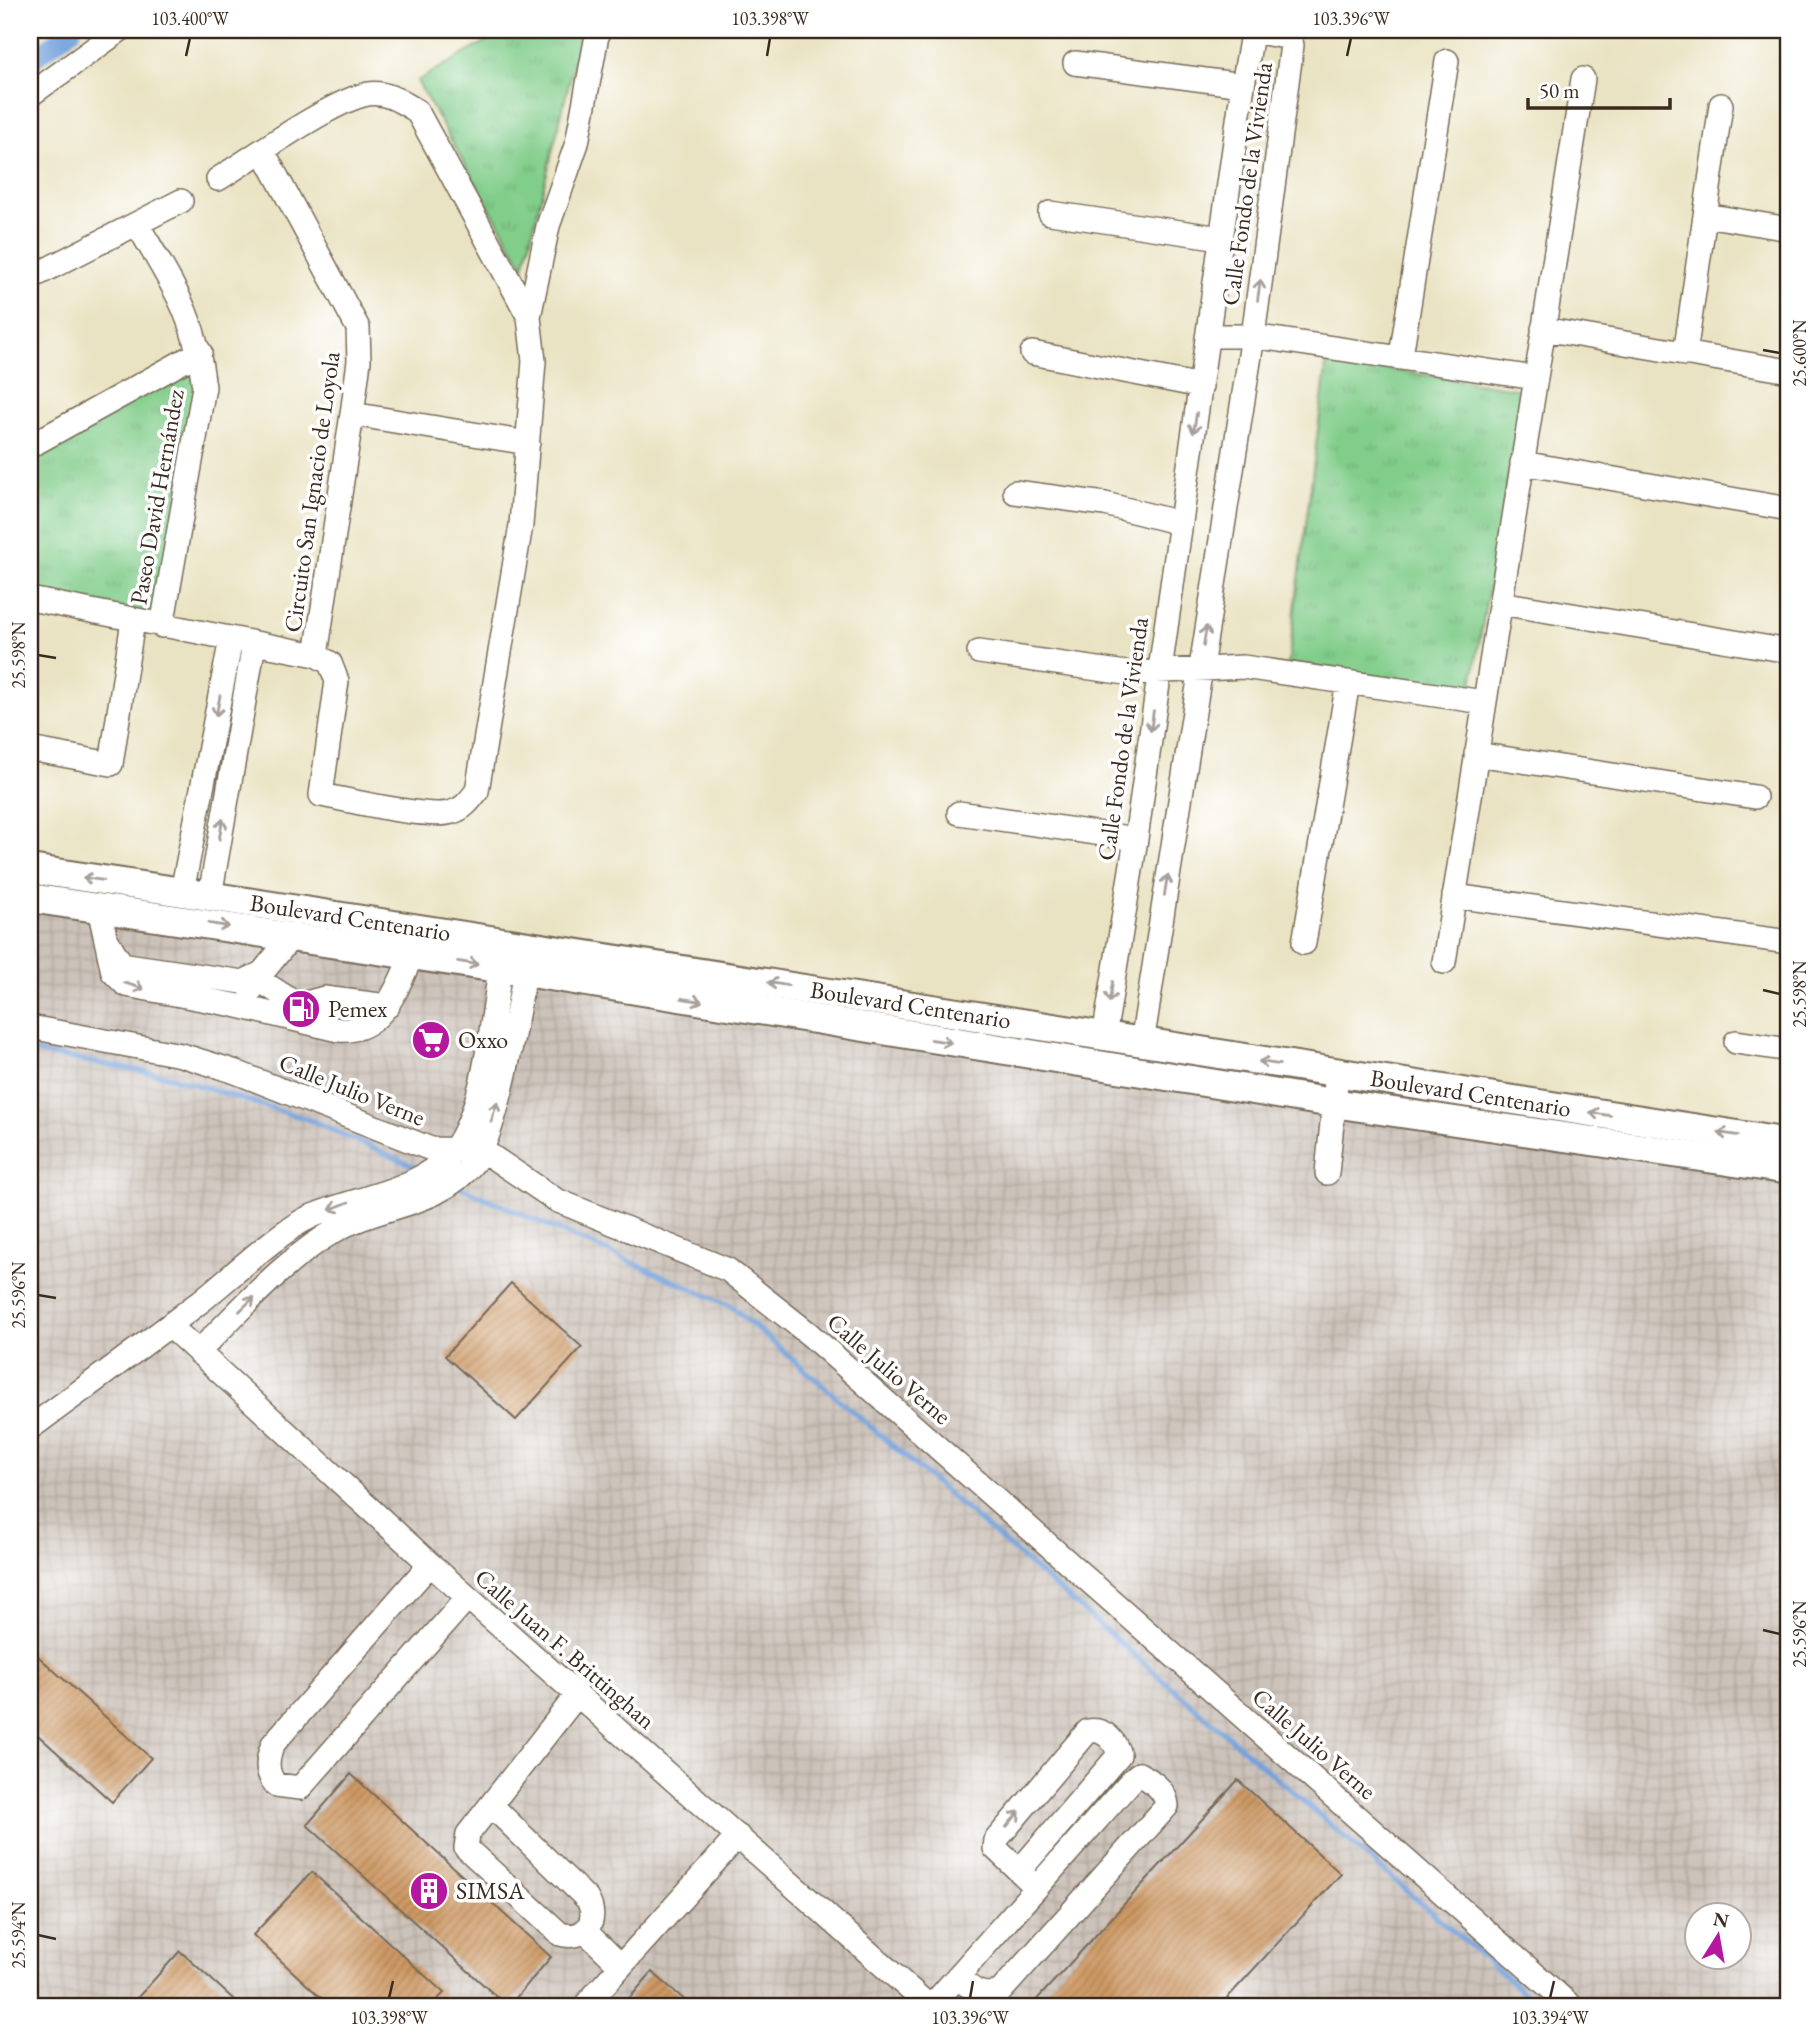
<svg xmlns="http://www.w3.org/2000/svg" width="1819" height="2037" viewBox="0 0 1819 2037" font-family="'EB Garamond',serif">
  <defs>
    <pattern id="industrial-grid" width="8" height="8" patternUnits="userSpaceOnUse" patternTransform="scale(1.75)"><rect width="8" height="8" fill="#ccc2b9"/><path d="M0 4h8M4 0v8" fill="none" stroke="#b0a79f"/></pattern>
    <pattern id="park-tufts" width="24" height="20" patternUnits="userSpaceOnUse" patternTransform="scale(1.75)"><rect width="24" height="20" fill="#81cd8a"/><path d="M3 7l-1-3M5 7V3M7 7l1-3M15 17l-1-3M17 17v-4M19 17l1-3" fill="none" stroke="#70b077"/></pattern>
    <pattern id="building-hatch" width="6" height="6" patternUnits="userSpaceOnUse" patternTransform="scale(1.75)"><rect width="6" height="6" fill="#ce9964"/><path d="M-1 1l2-2M0 6l6-6M5 7l2-2" fill="none" stroke="#a87d52"/></pattern>
  </defs>
  <rect width="100%" height="100%" fill="#fff"/>
  <filter id="ink" filterUnits="userSpaceOnUse"><feTurbulence type="fractalNoise" baseFrequency=".0143" numOctaves="2"/><feDisplacementMap in="SourceGraphic" scale="14" xChannelSelector="R" yChannelSelector="G"/><feConvolveMatrix kernelMatrix="1 2 1 2 8 2 1 2 1" color-interpolation-filters="sRGB"/></filter>
  <filter id="wash" filterUnits="userSpaceOnUse"><feTurbulence type="fractalNoise" baseFrequency=".00686" numOctaves="4" result="noise"/><feDisplacementMap in="SourceGraphic" scale="28" xChannelSelector="R" yChannelSelector="G"/><feGaussianBlur stdDeviation="1.57" result="paint"/><feColorMatrix in="noise" values="0 0 0 0 0 0 0 0 0 0 0 0 0 0 0 0 0 1.4 0 .05"/><feComposite in="paint" operator="in"/></filter>
  <g filter="url(#wash)">
    <rect width="100%" height="100%" fill="#eae3c3"/>
    <path fill="url(#industrial-grid)" fill-rule="evenodd" d="M30,894l141,9 1618,249v855h-1759zM1696,1914h42v42h-42z"/>
    <path fill="url(#park-tufts)" stroke="#5e7c54" stroke-width="2" d="M506,30h76l-58,237 -107,-186z
      M1327,360l196,30 -52,300 -183,-26z
      M196,363l2,26 -42,226 -126,-26v-133z"/>
    <g fill="none" stroke-linecap="round" stroke-linejoin="round">
      <path stroke="#71a1db" stroke-width="5" d="M30,1051l138,25 142,44 110,49
        M458,1186l273,120 810,701"/>
      <path stroke="#71a1db" stroke-width="19" d="M30,61l42,-31"/>
    </g>
    <g id="blocks">
      <path fill="url(#building-hatch)" d="M511,1283l71,64 -66,73 -71,-64z
        M30,1649l121,109 -39,44 -82,-74z
        M351,1774l200,183 -43,50 -201,-182z
        M1238,1780l103,94 -122,133h-189z
        M312,1872l132,121 -14,14h-99l-78,-72z
        M180,1951l62,56h-113z
        M652,1972l41,35h-57l-8,-7z"/>
    </g>
  </g>
  <g filter="url(#ink)">
    <use href="#blocks" fill-opacity="0" stroke="#786b58" stroke-width="2"/>
    <g fill="none" stroke-linecap="round" stroke-linejoin="round">
      <g stroke="#786b58" stroke-width="26">
        <path id="minor" d="M1075,63l168,22
          M30,95l90,-65
          M263,151l95,177 1,33 -7,53 -36,241 14,8 7,18 -16,114c27,5 109,25 131,17 12,-3 18,-12 25,-21l44,-266 13,-164 -5,-44 19,-91 29,-83 21,-113
          M218,179c34,-21 115,-79 150,-85 18,-3 34,8 49,17l112,206
          M1050,213l171,25
          M1705,215l84,14
          M137,224c35,60 59,92 67,163l-42,239
          M30,278l151,-77
          M1543,329l246,42
          M1208,336h45l282,42
          M1032,353l169,33
          M1685,354l36,-249
          M1401,356l46,-295
          M352,414l176,29
          M30,446l170,-94
          M1522,463l267,46
          M1015,492l90,12 75,19
          M30,599l286,56
          M1500,603l289,48
          M979,652l147,21 117,-6 241,35
          M30,749l81,15 22,-143
          M1476,754l279,43
          M959,813l177,26
          M182,892l49,-253
          M210,896l44,-252
          M1454,896l335,46
          M99,908l14,64 13,13 108,20 105,25c44,3 58,-42 73,-75
          M108,942l13,21 6,2 116,17 19,-9 30,-37
          M1304,943l44,-261
          M1444,962l139,-883
          M251,990l5,-12 67,43
          M298,1005l26,-7 64,8
          M30,1027l151,28 52,16 198,78 51,1 74,50 172,70 81,64 763,673
          M1104,1037l32,-198 107,-754 8,-45 7,-8 28,5 6,8 -39,291 -111,707
          M1736,1042l53,8
          M1327,1173l10,-100
          M170,1326l260,238 500,443
          M198,1352c43,-42 86,-93 140,-123 45,-25 101,-22 136,-67 26,-33 44,-158 54,-205
          M30,1428c57,-42 115,-83 171,-127 29,-23 77,-69 109,-84 47,-21 108,-24 143,-66 34,-43 40,-145 50,-200
          M430,1564l-157,180c-6,15 -8,28 3,41l24,3 167,-190
          M491,1805l96,94c13,22 -2,42 -27,35l-94,-86 2,-14 109,-139
          M1019,1871l100,-116c-4,-15 -15,-27 -31,-24l-92,109 -1,8 41,39
          M586,1932l35,34
          M584,2007l154,-171
          M931,2007l13,-15 187,-211 8,-7c14,7 27,17 28,32l-167,186c-20,6 -28,-3 -43,-15"/>
      </g>
      <g stroke="#786b58" stroke-width="32">
        <g id="major">
          <path id="s1" d="M30,869c587,88 1173,183 1759,274"/>
          <path d="M30,898l495,74 808,131 456,67"/>
        </g>
      </g>
      <use href="#minor" stroke="#fff" stroke-width="23"/>
      <use href="#major" stroke="#fff" stroke-width="28"/>
    </g>
    <defs><path id="oneway-shaft" d="M-6 0H5M1.5-3L5.5 0L1.5 3" fill="none" stroke-width="1.6" stroke-linecap="round" stroke-linejoin="round" transform="scale(1.75)"/></defs>
    <g stroke="#a79f9a">
      <use href="#oneway-shaft" transform="translate(1259 290) rotate(-82)"/>
      <use href="#oneway-shaft" transform="translate(1195 423) rotate(99)"/>
      <use href="#oneway-shaft" transform="translate(1205 636) rotate(-81)"/>
      <use href="#oneway-shaft" transform="translate(218 706) rotate(101)"/>
      <use href="#oneway-shaft" transform="translate(1152 721) rotate(98)"/>
      <use href="#oneway-shaft" transform="translate(221 829) rotate(-80)"/>
      <use href="#oneway-shaft" transform="translate(93 879) rotate(-172)"/>
      <use href="#oneway-shaft" transform="translate(1166 885) rotate(-81)"/>
      <use href="#oneway-shaft" transform="translate(219 925) rotate(9)"/>
      <use href="#oneway-shaft" transform="translate(468 963) rotate(9)"/>
      <use href="#oneway-shaft" transform="translate(778 984) rotate(-171)"/>
      <use href="#oneway-shaft" transform="translate(134 986) rotate(18)"/>
      <use href="#oneway-shaft" transform="translate(1111 992) rotate(99)"/>
      <use href="#oneway-shaft" transform="translate(692 1000) rotate(9)"/>
      <use href="#oneway-shaft" transform="translate(941 1041) rotate(9)"/>
      <use href="#oneway-shaft" transform="translate(1269 1063) rotate(-171)"/>
      <use href="#oneway-shaft" transform="translate(494 1112) rotate(-73)"/>
      <use href="#oneway-shaft" transform="translate(1600 1114) rotate(-171)"/>
      <use href="#oneway-shaft" transform="translate(1728 1134) rotate(-171)"/>
      <use href="#oneway-shaft" transform="translate(339 1206) rotate(158)"/>
      <use href="#oneway-shaft" transform="translate(247 1304) rotate(-44)"/>
      <use href="#oneway-shaft" transform="translate(1013 1819) rotate(-50)"/>
    </g>
  </g>
  <path fill="none" stroke="#3b2a1e" stroke-width="2.5" d="M186,56l4,-18M767,56l3,-18M1347,56l4,-18M1763,350l17,3M38,655l18,3M1763,990l17,4M38,1295l18,3M1763,1630l17,4M38,1935l18,4M389,1998l4,-17M970,1998l3,-17M1550,1998l4,-17"/>
  <defs>
    <g id="fuel-disc" transform="scale(2.0125)"><circle r="9.5" fill="#b5179e" stroke="#fff"/><path d="M-5.5-6h7V0h2V4h1.3V-2.5L3-4.5l.8-.8L6-3V5H2.5V1h-1V6h-7ZM-4.2-4.7v3.2H.2V-4.7Z" fill="#fff"/></g>
    <g id="supermarket-disc" transform="scale(2.0125)"><circle r="9.5" fill="#b5179e" stroke="#fff"/><path d="M-6-5.5h2.5l.6 2H6L4.5 2H-2.5L-4.4-4H-6ZM-1.5 3.2a1.3 1.3 0 1 0 .1 0ZM3 3.2a1.3 1.3 0 1 0 .1 0Z" fill="#fff"/></g>
    <g id="building-disc" transform="scale(2.0125)"><circle r="9.5" fill="#b5179e" stroke="#fff"/><path d="M-4-6H4V6H1V3H-1V6H-4ZM-2.5-4.3h1.7v1.8h-1.7ZM.8-4.3h1.7v1.8H.8ZM-2.5-1h1.7V.8h-1.7ZM.8-1h1.7V.8H.8Z" fill="#fff"/></g>
  </defs>
  <g fill-rule="evenodd">
    <use href="#fuel-disc" x="301" y="1009"/>
    <use href="#supermarket-disc" x="431" y="1040"/>
    <use href="#building-disc" x="429" y="1891"/>
  </g>
  <g text-anchor="middle" stroke-width="7" stroke-linejoin="round" paint-order="stroke">
    <g font-size="24" fill="#3b2a1e" stroke="#fff">
      <text transform="translate(1247 184) rotate(-82)" y="8">Calle Fondo de la Vivienda</text>
      <text transform="translate(312 492) rotate(-82)" y="8">Circuito San Ignacio de Loyola</text>
      <text transform="translate(157 497) rotate(-80)" y="8">Paseo David Hernández</text>
      <text transform="translate(1123 739) rotate(-82)" y="8">Calle Fondo de la Vivienda</text>
      <text dy="8" stroke="none"><textPath href="#s1" startOffset="324">Boulevard Centenario</textPath></text>
      <text dy="8" stroke="none"><textPath href="#s1" startOffset="891">Boulevard Centenario</textPath></text>
      <text transform="translate(352 1090) rotate(22)" y="8">Calle Julio Verne</text>
      <text dy="8" stroke="none"><textPath href="#s1" startOffset="1458">Boulevard Centenario</textPath></text>
      <text transform="translate(889 1369) rotate(41)" y="8">Calle Julio Verne</text>
      <text transform="translate(565 1649) rotate(41)" y="8">Calle Juan F. Brittinghan</text>
      <text transform="translate(1314 1744) rotate(41)" y="8">Calle Julio Verne</text>
    </g>
    <g font-size="24" fill="#3b2a1e" stroke="#fff" text-anchor="start">
      <text x="328" y="1017">Pemex</text>
      <text x="458" y="1048">Oxxo</text>
      <text x="456" y="1899">SIMSA</text>
    </g>
  </g>
  <rect width="1819" height="2037" fill="none" stroke="#fff" stroke-width="77"/>
  <g transform="translate(1718 1936) rotate(11)"><circle r="33" fill="#ffffff" stroke="#b1aaa5" stroke-width="2"/>
  <path d="M0-5L12 26L0 18L-12 26Z" fill="#b5179e"/>
  <text y="-10" font-size="19" font-weight="bold" text-anchor="middle" fill="#3b2a1e">N</text>
  </g>
  <path d="M1528 98v10h142v-10" fill="none" stroke="#3b2a1e" stroke-width="3.5"/>
  <text x="1539" y="98" font-size="21" fill="#3b2a1e" stroke="#ffffff" stroke-width="5" paint-order="stroke">50 m</text>
  <rect x="38" y="38" width="1742" height="1960" fill="none" stroke="#3b2a1e" stroke-width="2.5"/>
  <g font-size="18" text-anchor="middle" fill="#3b2a1e">
    <text x="190" y="25">103.400°W</text>
    <text x="770" y="25">103.398°W</text>
    <text x="1351" y="25">103.396°W</text>
    <text transform="translate(1800 353) rotate(-90)" y="6">25.600°N</text>
    <text transform="translate(19 655) rotate(-90)" y="6">25.598°N</text>
    <text transform="translate(1800 994) rotate(-90)" y="6">25.598°N</text>
    <text transform="translate(19 1295) rotate(-90)" y="6">25.596°N</text>
    <text transform="translate(1800 1634) rotate(-90)" y="6">25.596°N</text>
    <text transform="translate(19 1935) rotate(-90)" y="6">25.594°N</text>
    <text x="389" y="2024">103.398°W</text>
    <text x="970" y="2024">103.396°W</text>
    <text x="1550" y="2024">103.394°W</text>
  </g>
</svg>
